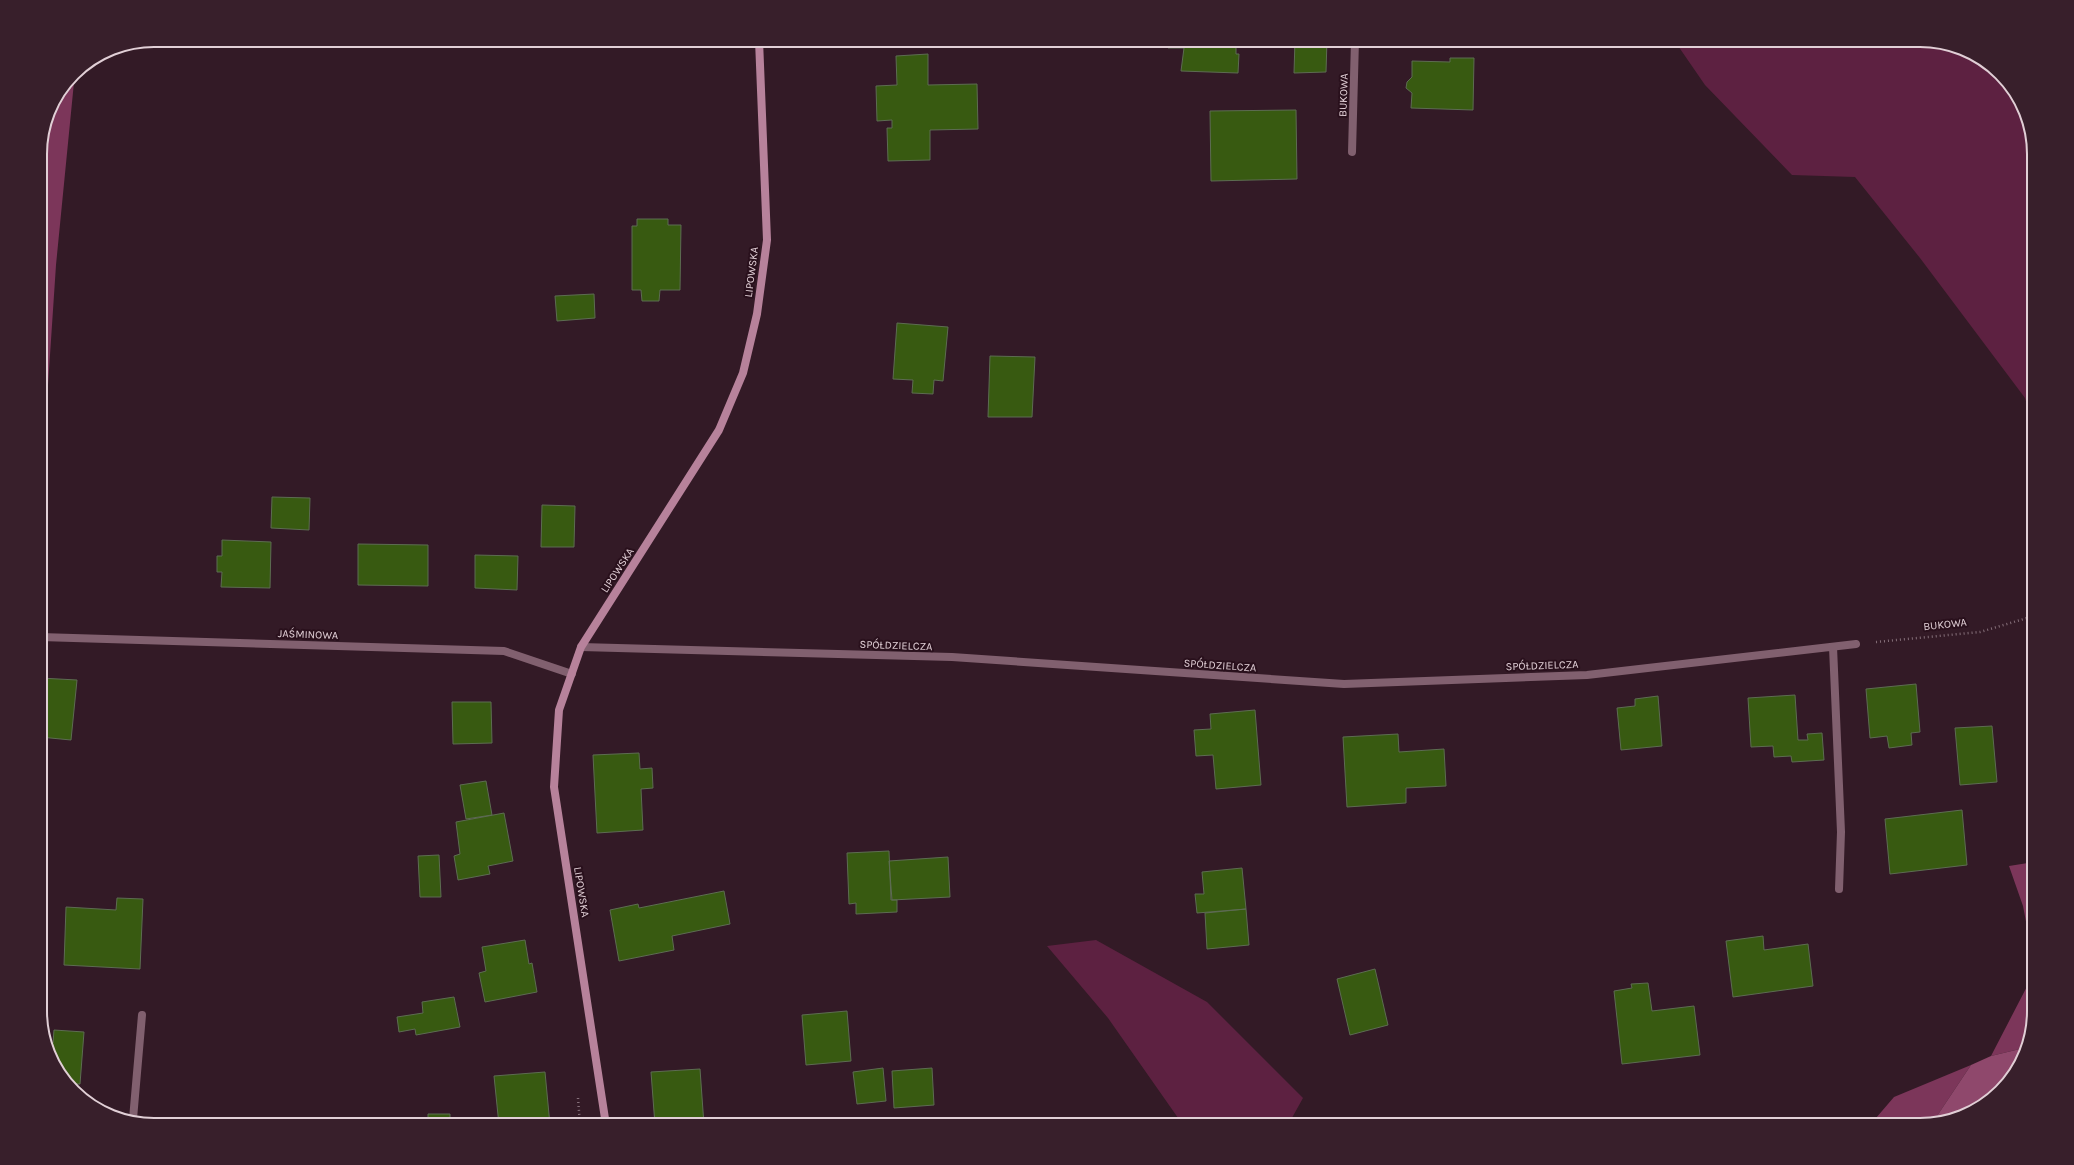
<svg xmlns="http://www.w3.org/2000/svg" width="2074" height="1165" viewBox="0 0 2074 1165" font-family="Karla,sans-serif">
  <rect width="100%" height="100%" fill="#331a26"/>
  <path fill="#5d2141" d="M1674,40h246l57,15 38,36 19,56v280l-9,-29 -105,-140 -65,-81 -63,-2 -87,-90z
    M1096,940l111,62 96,96 -15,27h-105l-75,-107 -61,-72z"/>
  <path fill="#7c365a" d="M75,72l-19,193 -16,240v-358l9,-37z
    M2034,862v101l-11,-57 -14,-40z
    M2034,973v38l-10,37 -33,8z
    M1971,1065l-38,57 -13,3h-50l24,-28z"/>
  <path fill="#8f486c" d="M2024,1048l-5,20 -42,42 -44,12 38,-57 20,-9z"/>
  <path fill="#385a11" stroke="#5d6c52" d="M1169,40h80v4l-13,1v9h3l-1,19 -57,-2 3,-23h-16z
    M1295,40h32l-1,32 -32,1z
    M928,54v31l49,-1 1,45 -48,1v30l-42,1 -1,-33h5v-8l-15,1 -1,-35 21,-1 -1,-29z
    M1450,58h24l-1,52 -62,-2 1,-15 -6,-5 1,-6 5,-5v-16l38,1z
    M1296,110l1,69 -86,2 -1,-70z
    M637,219h31v6h13l-1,65h-20l-1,11h-17l-1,-11h-9v-64h5z
    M594,294l1,24 -38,3 -2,-25z
    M897,323l51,4 -5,54 -9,-1 -1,14 -21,-1 1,-13 -20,-1z
    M990,356l45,1 -3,60h-44z
    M272,497l38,1 -1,32 -38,-2z
    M542,505l33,1 -1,41h-33z
    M222,540l49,2 -1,46 -49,-1 1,-15h-5v-16h5z
    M358,544l70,1v41l-70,-1z
    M475,555l43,1 -1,34 -42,-2z
    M40,678l37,2 -6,60 -31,-3z
    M1916,684l4,48 -9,1 1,12 -23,3 -2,-12 -17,2 -4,-49z
    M1795,695l3,45h10l-1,-6 15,-1 2,27 -32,2 -1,-6 -17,1 -1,-11 -22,1 -3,-49z
    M1658,696l4,50 -41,4 -4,-42 18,-2v-7z
    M452,702h39l1,41 -39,1z
    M1255,710l6,75 -45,4 -3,-34 -17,1 -2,-26 17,-1 -1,-15z
    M1992,726l5,56 -37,3 -5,-57z
    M1398,734l1,18 45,-3 2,37 -40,2v15l-59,4 -4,-70z
    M639,753l1,16 12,-1 1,20 -12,1 2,41 -46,3 -4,-78z
    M486,781l6,34 -26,4 -6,-34z
    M1962,810l5,55 -77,9 -5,-55z
    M504,813l9,48 -25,5 2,8 -32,6 -4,-24 6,-2 -4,-32z
    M889,851l2,49h6v12l-41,2v-11l-7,1 -2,-51z
    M439,855l2,42h-21l-2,-41z
    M948,857l2,40 -58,3 -3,-39z
    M1242,868l4,41 -49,4 -2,-19h9l-2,-22z
    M724,891l6,33 -58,12 2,14 -55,11 -9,-51 28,-6 1,4z
    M117,898l26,1 -3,70 -76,-4 2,-58 50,3z
    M1246,909l3,36 -42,4 -2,-36z
    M1763,936l1,14 44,-6 5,42 -80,11 -7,-56z
    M525,940l4,24 3,-1 5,29 -52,10 -6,-29 7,-2 -4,-24z
    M1375,969l13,56 -38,10 -13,-56z
    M1648,983l4,28 42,-5 6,49 -78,9 -8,-73 18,-3 -1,-4z
    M454,997l6,30 -44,8 -1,-6 -16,3 -2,-15 26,-4 -1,-11z
    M847,1011l4,50 -45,4 -4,-50z
    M54,1030l30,2 -4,52h-9l-16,-16 -8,-26 6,1z
    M883,1068l3,33 -29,3 -4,-32z
    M932,1068l2,37 -40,3 -2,-37z
    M700,1069l4,56h-49l-4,-53z
    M545,1072l5,53h-51l-5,-49z
    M428,1114h22v11h-22z
    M1608,1122v3h-39z"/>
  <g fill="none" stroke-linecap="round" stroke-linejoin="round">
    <path stroke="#856f79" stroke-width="2.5" stroke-dasharray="1 3" stroke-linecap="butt" d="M1876,642l104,-10 54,-16
      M578,1098l2,27"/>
    <path stroke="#81606f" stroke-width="8" d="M133,1119l9,-104"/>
    <path stroke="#81606f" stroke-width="8" d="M1352,152l3,-112
      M40,637l464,14 68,23
      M581,647l371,10 392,27 243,-9 269,-31
      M1833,647l8,185 -2,57"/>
    <path stroke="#b7829b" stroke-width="8" d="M606,1125l-52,-338 5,-77 22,-63 138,-217 24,-57 14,-59 10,-74 -8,-200"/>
  </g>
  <g text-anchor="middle" stroke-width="4" stroke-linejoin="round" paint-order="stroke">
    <g font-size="11" fill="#e1cfd6" stroke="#29101c">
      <text transform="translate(1343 95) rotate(-88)" y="4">BUKOWA</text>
      <text transform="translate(751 272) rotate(-83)" y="4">LIPOWSKA</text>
      <text transform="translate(617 570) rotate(-57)" y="4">LIPOWSKA</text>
      <text transform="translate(1945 624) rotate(-6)" y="4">BUKOWA</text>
      <text transform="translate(308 634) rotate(2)" y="4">JAŚMINOWA</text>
      <text transform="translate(896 645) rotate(2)" y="4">SPÓŁDZIELCZA</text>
      <text transform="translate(1220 665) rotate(4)" y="4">SPÓŁDZIELCZA</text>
      <text transform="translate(1542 665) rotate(-2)" y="4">SPÓŁDZIELCZA</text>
      <text transform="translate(582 892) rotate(81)" y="4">LIPOWSKA</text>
    </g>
  </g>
  <path d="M0 0H2074V1165H0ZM154 47H1920A107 107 0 0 1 2027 154V1011A107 107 0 0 1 1920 1118H154A107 107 0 0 1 47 1011V154A107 107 0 0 1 154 47Z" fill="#381f2b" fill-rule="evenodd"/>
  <path fill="none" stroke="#e1cfd6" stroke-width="2" d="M154 47H1920A107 107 0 0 1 2027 154V1011A107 107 0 0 1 1920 1118H154A107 107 0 0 1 47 1011V154A107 107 0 0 1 154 47Z"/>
</svg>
